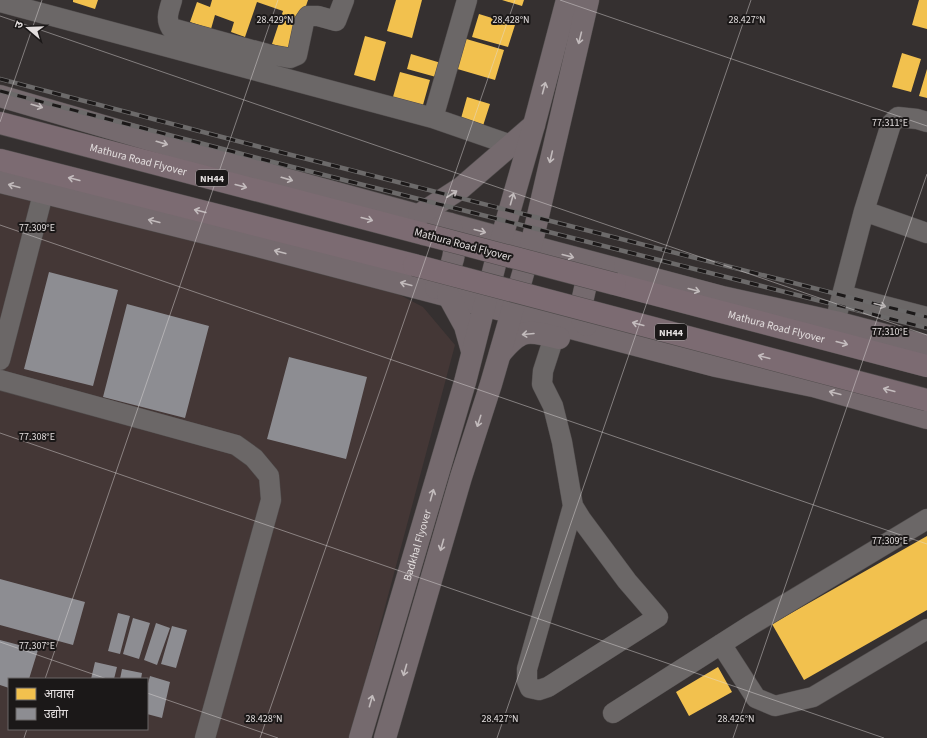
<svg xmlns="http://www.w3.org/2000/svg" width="927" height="738" viewBox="0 0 927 738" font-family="'Source Sans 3','Noto Sans Devanagari',sans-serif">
  <rect width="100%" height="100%" fill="#353030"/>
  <path fill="#443736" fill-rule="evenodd" d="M0,184l381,101 42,22 32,38 -105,393h-350zM9,679h138v50h-138z"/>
  <path fill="#f2c14e" d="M73,0h25l-3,9 -22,-7z
    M212,0h96l-17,50 -19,-6 11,-33 -26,-9 -12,35 -14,-5 3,-10 -19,-7 -4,14 -21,-7 7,-20 13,5z
    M396,0h26l-10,38 -25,-7z
    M502,0h22l-2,6z
    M919,0h8v29l-15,-4z
    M479,14l36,11 -7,22 -36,-10z
    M365,36l21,6 -11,39 -21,-6z
    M463,38l41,12 -9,30 -41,-12z
    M902,53l19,6 -10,33 -19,-5z
    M411,54l30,9 -5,14 -29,-8z
    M927,69v29l-8,-2z
    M400,72l30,8 -9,32 -30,-8z
    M467,97l23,7 -8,25 -22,-7z
    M927,536v74l-123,70 -32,-56z
    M718,667l14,25 -43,24 -13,-24z"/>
  <path fill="#8d8d92" d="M49,272l69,18 -25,96 -69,-17z
    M127,304l82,22 -24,92 -82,-21z
    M289,357l78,20 -21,82 -79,-20z
    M0,579l85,23 -12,43 -73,-20z
    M118,613l12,3 -10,38 -12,-3z
    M133,618l17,5 -11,36 -16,-5z
    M156,623l14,5 -13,37 -13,-5z
    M172,626l15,4 -11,38 -15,-4z
    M0,640l38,10 -9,29h-20v9l-9,-3z
    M95,662l22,5 -3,12h-23z
    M122,669l20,4 -1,6h-21z
    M150,676l20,6 -8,36 -15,-4v-27z"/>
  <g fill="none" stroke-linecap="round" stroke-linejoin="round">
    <g stroke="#504c4c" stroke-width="21">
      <path id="minor" d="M172,0c-3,11 -7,18 -1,28l96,26 23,4 7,-3 7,-33 4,-6h10l18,5 8,-21
        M0,2l433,116 78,27
        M433,118l34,-118
        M864,211l63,22
        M842,295l85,22
        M835,322l29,-111 27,-87 7,-7 19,2 10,3
        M554,337l-11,34 -1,13 11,22 9,36 11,64 8,13 46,62 31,36 -110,70 -9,3 -9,-2 -3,-7v-12l46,-163
        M0,360l43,-166
        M0,380l236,65 18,13 15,18 2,24 -66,238
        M721,644l35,54 19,8 38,-9 114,-68
        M613,713l138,-88 176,-106"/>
    </g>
    <g stroke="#504c4c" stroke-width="23">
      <g id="major">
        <path d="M0,96l285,83 246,67 191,51 113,25 92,24"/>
        <path d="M0,182l258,64 458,120 97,20 114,32"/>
        <path d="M419,215l42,-27 73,-63"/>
        <path d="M436,288c18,-18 23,-40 14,-64"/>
        <path d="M448,295l17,31 7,25"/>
        <path d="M586,325l-4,-6 -2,-8 6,-27 7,-12 11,-6"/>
        <path d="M500,354c21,-26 28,-24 59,-16"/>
        <path id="s1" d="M360,738l105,-356 37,-145 32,-112 33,-125"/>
        <path d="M385,738l76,-261 30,-93 40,-138 57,-246"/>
      </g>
    </g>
    <g stroke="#504c4c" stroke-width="23">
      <g id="highway">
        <path id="s2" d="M0,123l424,111"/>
        <path d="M0,160l414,105"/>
        <path id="s3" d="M615,284l312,82"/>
      </g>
    </g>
    <use href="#minor" stroke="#6b6767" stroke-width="20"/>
    <use href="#major" stroke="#756a6e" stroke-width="22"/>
    <use href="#highway" stroke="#7c6b72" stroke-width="22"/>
    <g stroke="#6c6a6a" stroke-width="4.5">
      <path id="rail" d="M0,79l264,69 663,169
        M0,91l261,68 666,169"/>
    </g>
    <use href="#rail" stroke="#1b1818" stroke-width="3" stroke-dasharray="9" stroke-linecap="butt"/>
    <g stroke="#504c4c" stroke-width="23" stroke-linecap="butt">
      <path id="highway-bridge" d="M424,234l191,50
        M414,265l513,135"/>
    </g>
    <use href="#highway-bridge" stroke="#7c6b72" stroke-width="22"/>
  </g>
  <defs><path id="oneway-shaft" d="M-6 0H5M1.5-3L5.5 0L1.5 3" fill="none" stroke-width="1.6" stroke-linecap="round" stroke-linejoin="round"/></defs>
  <g stroke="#c2bbbc">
    <use href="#oneway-shaft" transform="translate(580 38) rotate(104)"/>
    <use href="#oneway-shaft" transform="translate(544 88) rotate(-75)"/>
    <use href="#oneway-shaft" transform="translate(37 106) rotate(16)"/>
    <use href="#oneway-shaft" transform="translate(162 143) rotate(16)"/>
    <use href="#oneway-shaft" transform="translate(551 157) rotate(103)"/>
    <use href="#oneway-shaft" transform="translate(287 179) rotate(16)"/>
    <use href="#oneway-shaft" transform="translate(14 186) rotate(-165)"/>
    <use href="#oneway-shaft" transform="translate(452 194) rotate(-33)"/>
    <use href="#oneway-shaft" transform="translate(512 199) rotate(-74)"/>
    <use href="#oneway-shaft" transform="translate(154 221) rotate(-166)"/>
    <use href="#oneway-shaft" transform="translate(480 231) rotate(15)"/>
    <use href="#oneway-shaft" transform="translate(280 252) rotate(-165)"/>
    <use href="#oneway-shaft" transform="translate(568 256) rotate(15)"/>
    <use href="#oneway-shaft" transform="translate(406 284) rotate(-165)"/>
    <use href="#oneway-shaft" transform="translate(694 290) rotate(15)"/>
    <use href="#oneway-shaft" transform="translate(528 334) rotate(175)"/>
    <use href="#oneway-shaft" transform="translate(835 393) rotate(-165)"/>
    <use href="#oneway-shaft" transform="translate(479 421) rotate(108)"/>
    <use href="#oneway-shaft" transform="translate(432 495) rotate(-74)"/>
    <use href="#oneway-shaft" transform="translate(442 545) rotate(106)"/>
    <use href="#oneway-shaft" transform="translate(405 670) rotate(106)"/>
    <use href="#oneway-shaft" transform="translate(371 701) rotate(-74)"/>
  </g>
  <g stroke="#c4bcbe">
    <use href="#oneway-shaft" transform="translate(74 179) rotate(-166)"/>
    <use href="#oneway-shaft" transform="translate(241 186) rotate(15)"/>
    <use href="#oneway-shaft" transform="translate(200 211) rotate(-166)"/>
    <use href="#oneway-shaft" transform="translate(367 219) rotate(15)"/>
    <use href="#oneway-shaft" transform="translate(638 324) rotate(-165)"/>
    <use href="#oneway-shaft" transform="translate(842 343) rotate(15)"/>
    <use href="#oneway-shaft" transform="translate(764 357) rotate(-165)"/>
    <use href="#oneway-shaft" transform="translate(889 390) rotate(-165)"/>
  </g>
  <use stroke="#b9b4b4" href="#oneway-shaft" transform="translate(880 305) rotate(15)"/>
  <path fill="none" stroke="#e3dede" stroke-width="1" stroke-opacity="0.45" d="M560,0l367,126M0,16l927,319M0,122l42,-122M0,225l927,319M0,433l884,305M0,642l107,37M45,679l233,-679M147,693l131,45M24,738l3,-9M260,738l255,-738M497,738l254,-738M733,738l194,-564"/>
  <g text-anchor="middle" stroke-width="4" stroke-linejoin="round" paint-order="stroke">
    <g fill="#1b1818" stroke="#a7a3a3" stroke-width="1">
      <rect x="196" y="170" width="32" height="16" rx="3"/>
      <rect x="655" y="324" width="32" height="16" rx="3"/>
    </g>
    <g font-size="10" font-weight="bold" fill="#e3dede">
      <text x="212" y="182">NH44</text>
      <text x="671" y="336">NH44</text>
    </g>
    <g font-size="11" fill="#e3dede" stroke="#1b1818">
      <text dy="4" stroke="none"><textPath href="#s2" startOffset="143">Mathura Road Flyover</textPath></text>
      <text transform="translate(463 244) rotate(15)" y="4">Mathura Road Flyover</text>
      <text dy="4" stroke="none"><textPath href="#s3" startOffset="167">Mathura Road Flyover</textPath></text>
      <text dy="4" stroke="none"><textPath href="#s1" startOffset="201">Badkhal Flyover</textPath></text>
    </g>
  </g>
  <g font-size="10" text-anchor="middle" fill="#e3dede" stroke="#1b1818" stroke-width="4" stroke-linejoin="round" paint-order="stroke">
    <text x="275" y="23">28.429°N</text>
    <text x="511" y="23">28.428°N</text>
    <text x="747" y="23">28.427°N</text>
    <text x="890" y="126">77.311°E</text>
    <text x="37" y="231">77.309°E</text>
    <text x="890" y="335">77.310°E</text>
    <text x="37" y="440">77.308°E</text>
    <text x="890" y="544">77.309°E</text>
    <text x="37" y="649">77.307°E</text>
    <text x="264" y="722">28.428°N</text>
    <text x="500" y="722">28.427°N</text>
    <text x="736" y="722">28.426°N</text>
  </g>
  <rect x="8" y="678" width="140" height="52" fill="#1b1818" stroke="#6b6767"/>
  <rect x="16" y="688" width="20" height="12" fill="#f2c14e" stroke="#6b6767"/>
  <text x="44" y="698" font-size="12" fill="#e3dede">आवास</text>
  <rect x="16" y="708" width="20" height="12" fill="#8d8d92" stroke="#6b6767"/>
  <text x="44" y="718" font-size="12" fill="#e3dede">उद्योग</text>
  <g transform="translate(28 28) rotate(289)" stroke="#1b1818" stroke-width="3" paint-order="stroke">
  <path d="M0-3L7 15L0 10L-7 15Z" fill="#e3dede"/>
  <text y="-6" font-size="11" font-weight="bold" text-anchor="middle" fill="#e3dede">उ</text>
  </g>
</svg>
